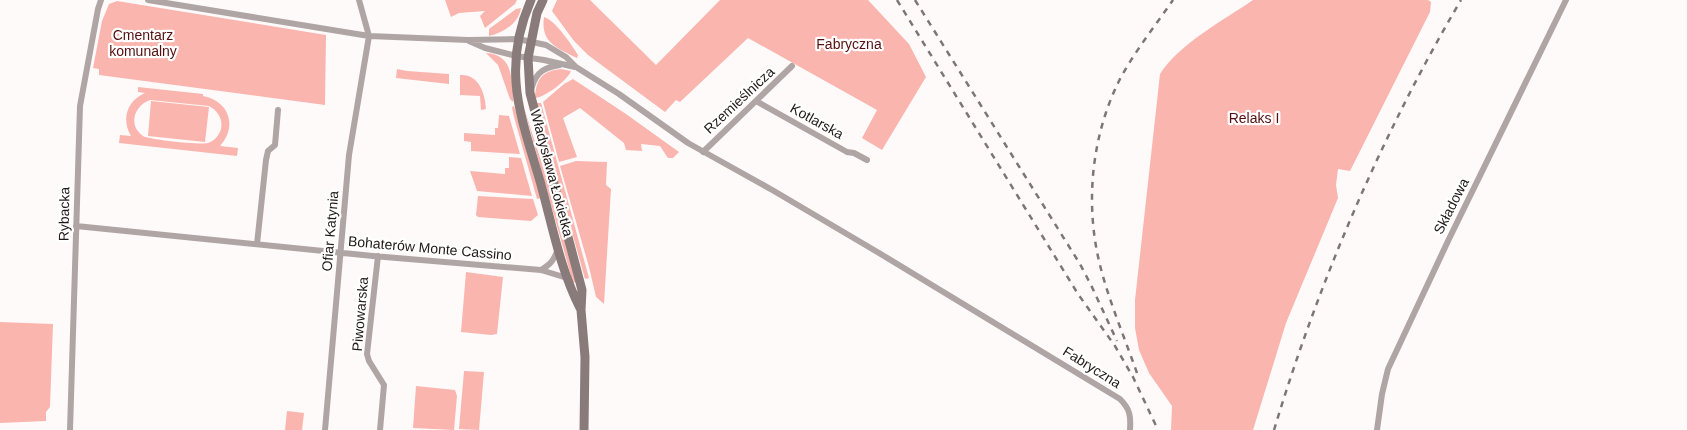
<svg xmlns="http://www.w3.org/2000/svg" width="1687" height="430" viewBox="0 0 1687 430" font-family="Helvetica,sans-serif">
  <rect width="100%" height="100%" fill="#fffafa"/>
  <path fill="#fab5ae" fill-rule="evenodd" d="M445,0h72l-2,4 -30,24 -5,-12 5,-5 -26,2 -8,4z
    M557,0h33l66,65 64,-65h148l41,44 17,33 -44,73 -20,-12 15,-28 -129,-72 -68,64 -4,-2 -11,12 -77,-57 -14,-14 -22,-30z
    M1253,0h175l3,2 -1,10 -80,159 -12,-2 -2,16 2,13 -52,125 -33,107h-82l1,-24 -23,-33 -10,-23 -4,-22v-28l25,-226c20,-31 64,-54 93,-74z
    M117,1l209,34 -1,70 -226,-30v-6l-6,-1 9,-47 7,-17z
    M521,8c-2,15 -18,25 -32,28v-7l27,-20z
    M544,17c12,4 27,27 34,38l-1,3c-19,-10 -37,-15 -33,-41z
    M486,53c19,1 24,13 26,29 1,7 2,14 1,20l-3,-3 -12,-34z
    M397,69l10,2 42,3v10l-53,-6z
    M561,69l10,2c-3,9 -27,27 -36,27 1,-19 7,-27 26,-29z
    M460,75c19,-1 25,18 26,34l-5,1 -1,-14 -20,-1z
    M573,79l53,35 53,38 -6,6h-5l-8,-12 -19,-2 1,7 -16,-1 -2,-7 -44,-35 -17,10 14,39 -18,5 -16,-60 21,-18z
    M138,87l65,7v2c26,5 35,30 17,50l18,2 -1,8 -118,-13 1,-8 11,1c-10,-17 -4,-35 14,-43l-7,-1zM150,100l59,6c9,5 14,13 12,23 -2,6 -6,12 -13,14 -7,2 -58,-3 -65,-7 -16,-11 -8,-31 7,-36z
    M151,101l58,6 -4,35 -57,-6z
    M536,103h5l48,175 -4,1z
    M523,105l37,114 16,63 -3,1z
    M513,106h1l27,92 -4,1 -23,-82 -2,-9z
    M499,115l10,1 11,38 -49,-3v-9l-7,-1v-8l31,2v-7h3z
    M509,157l12,1 11,38 -55,-5 -7,-20 35,3v-6h4z
    M576,161l31,1 -1,23 5,4 -7,115 -8,-7 -7,-30 -29,-101z
    M478,196l55,3 5,16 -7,6 -53,-4 -2,-2z
    M466,272l37,5 -6,57 -6,1 -30,-3z
    M0,322l53,2 -3,83 -4,5v9l-46,2z
    M464,371l20,1 -5,58 -20,-1z
    M416,386l39,4 2,6 -3,34 -41,-2z
    M287,411l17,2 -2,17h-17z"/>
  <g fill="none" stroke-linecap="round" stroke-linejoin="round">
    <path stroke="#afa5a4" stroke-width="6" d="M148,0l221,36 99,4 50,-1 28,6 20,12 10,10 43,27 69,49 86,48 105,62 241,146c10,10 11,17 10,31
      M359,0l10,36
      M469,41l16,7 31,8 28,4 31,7
      M532,87c4,-15 13,-20 28,-22
      M756,101l91,51 7,1 13,7
      M703,152l89,-86
      M76,226l297,30 168,14 26,8
      M257,244l9,-84 2,-9 7,-6 3,-35
      M378,256l-11,98 2,7 15,24 -4,45
      M541,270c10,-6 13,-10 17,-21
      M70,430l10,-324 18,-97 3,-9
      M325,430l24,-275 20,-119
      M1377,430l5,-36 6,-25 60,-128 118,-241"/>
    <path stroke="#897b7a" stroke-width="9" d="M531,0c-11,25 -17,54 -15,82 2,32 15,68 24,99 12,43 20,88 40,127
      M543,0l-6,13 -9,45 2,35 52,197 -1,20 4,47 -1,73"/>
    <path stroke="#7d7675" stroke-width="2.5" stroke-dasharray="6 6" stroke-linecap="butt" d="M897,0l181,294 37,52 18,31 25,53
      M915,0l165,264 11,21 26,56
      M1137,373c-13,-37 -29,-74 -38,-112 -14,-60 -7,-127 21,-182 15,-28 35,-53 53,-79
      M1274,430c45,-149 108,-296 187,-430"/>
  </g>
  <g text-anchor="middle" stroke-width="4.5" stroke-linejoin="round" paint-order="stroke">
    <g font-size="14" fill="#540f0f" stroke="#fff">
      <text x="143" y="40">Cmentarz<tspan x="143" dy="16">komunalny</tspan></text>
      <text x="849" y="49">Fabryczna</text>
      <text x="1254" y="123">Relaks I</text>
    </g>
    <g font-size="14" fill="#211918" stroke="#fff">
      <text transform="translate(739 100) rotate(-43)" y="5">Rzemieślnicza</text>
      <text transform="translate(817 121) rotate(29)" y="5">Kotlarska</text>
      <text transform="translate(552 173) rotate(75)" y="5">Władysława Łokietka</text>
      <text transform="translate(1451 206) rotate(-63)" y="5">Składowa</text>
      <text transform="translate(64 214) rotate(-89)" y="5">Rybacka</text>
      <text transform="translate(330 231) rotate(-85)" y="5">Ofiar Katynia</text>
      <text transform="translate(430 248) rotate(5)" y="5">Bohaterów Monte Cassino</text>
      <text transform="translate(360 314) rotate(-85)" y="5">Piwowarska</text>
      <text transform="translate(1092 367) rotate(32)" y="5">Fabryczna</text>
    </g>
  </g>
</svg>
